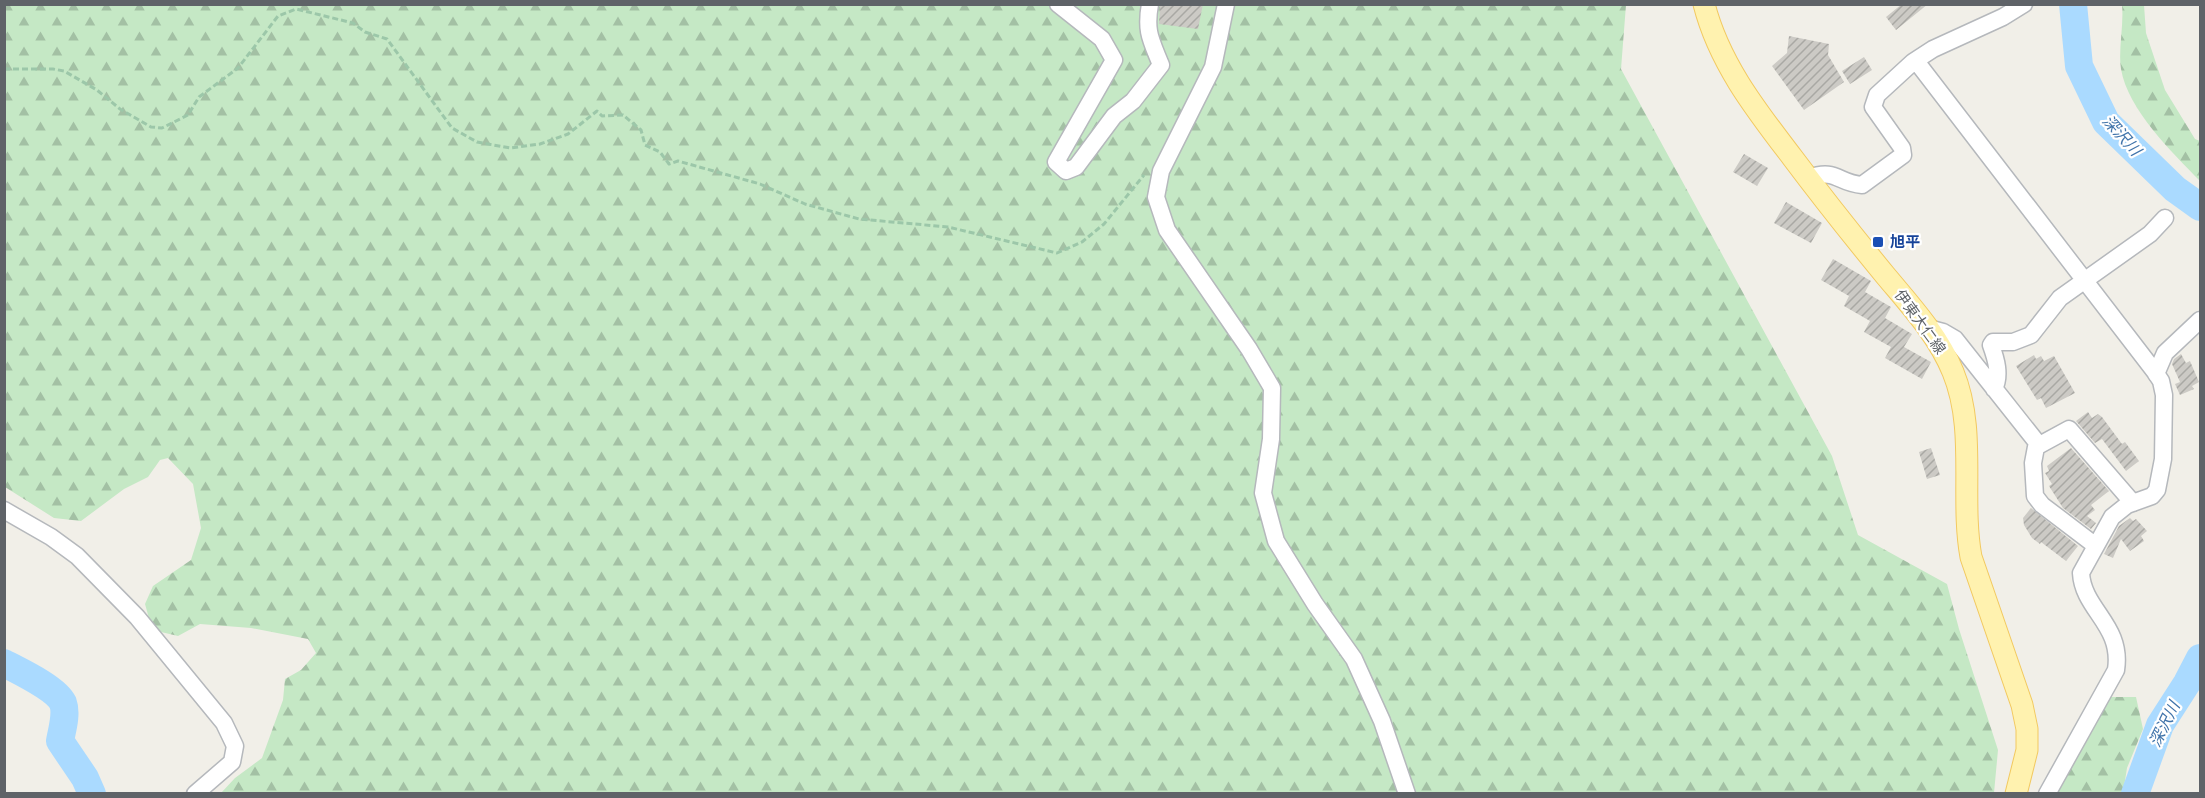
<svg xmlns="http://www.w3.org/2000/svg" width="2205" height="798" viewBox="0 0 2205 798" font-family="Signika,'Noto Sans JP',sans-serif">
  <defs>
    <pattern id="forest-firs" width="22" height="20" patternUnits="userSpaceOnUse" patternTransform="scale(1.5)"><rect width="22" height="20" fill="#c5e8c5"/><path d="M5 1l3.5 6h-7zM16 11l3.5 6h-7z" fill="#a3c0a4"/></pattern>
    <pattern id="building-hatch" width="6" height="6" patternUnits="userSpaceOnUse" patternTransform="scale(1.5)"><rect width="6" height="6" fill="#cccac5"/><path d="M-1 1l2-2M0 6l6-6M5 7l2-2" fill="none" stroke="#a9a8a4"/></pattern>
  </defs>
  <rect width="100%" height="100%" fill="#f1efe8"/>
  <path fill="url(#forest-firs)" d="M4,5h1622l-5,64 211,387 26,79 89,49 12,45 39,121 -4,43h-1773l14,-15 27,-20 21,-58 2,-21 16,-9 15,-17 -8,-14 -57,-11 -51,-4 -22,12 -17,-4 -11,-10 -5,-18 8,-18 38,-26 10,-32 -8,-44 -25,-26 -8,2 -12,17 -24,12 -43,32 -27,-3 -49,-31z
    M2122,5h22l2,28 19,57 30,49 5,2v40c-28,-29 -72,-71 -79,-112 -3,-19 3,-44 1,-64z
    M2108,697h28l7,32 -16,39 -4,25 -70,1z"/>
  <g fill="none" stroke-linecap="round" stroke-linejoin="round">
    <path stroke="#aadaff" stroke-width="28" d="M2073,4l6,62 27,56 69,67 25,18
      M4,663c15,8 52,25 59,40 4,11 -1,27 -3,38l25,37 7,16
      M2135,794l25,-69 27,-42 13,-25"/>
  </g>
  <path fill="url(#building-hatch)" d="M1160,4h43l-5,25 -39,-5z
    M1902,4h26l-32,26 -10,-13z
    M1789,36l40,8 -1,11 16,27 -40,28 -32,-44 15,-13z
    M1864,57l8,13 -22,14 -8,-13z
    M1744,154l24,14 -11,18 -24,-14z
    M1786,202l36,21 -11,20 -37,-20z
    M1833,259l38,22 -6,11 26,15 -6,11 27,16 -8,13 27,15 -9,17 -37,-21 6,-11 -27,-15 6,-11 -26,-15 5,-10 -28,-16z
    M2181,354l5,9 4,-2 9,21 -7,4 2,3 -14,6 -5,-11 5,-2 -8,-18 2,-5z
    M2034,355l2,4 5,-3 3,5 10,-5 21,37 -29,15 -5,-10 -4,2 -21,-34z
    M2088,412l4,6 6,-4 4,3 20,27 3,-2 14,19 -13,10 -24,-32 -7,4 -19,-22z
    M1931,448l9,27 -13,4 -8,-27z
    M2071,448l38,43 -18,14 4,5 -8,6 9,7 -5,6 -28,-21 -14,-22 3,-2 -7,-11 4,-2 -2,-5z
    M2031,508l47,38 -12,15 -25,-19 -1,2 -8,-6 -8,-13 -1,-7z
    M2130,518l3,3 3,-2 11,12 -6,5 3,5 -14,10 -9,-12 -8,19 -9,-4 15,-28z"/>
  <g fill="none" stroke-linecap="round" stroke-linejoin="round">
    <g stroke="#b5b8bc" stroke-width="19">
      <path id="minor" d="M1058,4l44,35 12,21 -58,102 10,9 10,-4 38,-51 19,-15 28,-36c-10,-25 -16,-33 -11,-61
        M1226,4l-13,63 -52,104 -5,26 11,33 82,119 23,39 -1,51 -8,54 13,48 39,63 39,55 28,62 25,73
        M1916,61l239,311 6,9 3,14 -1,64 -6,31 -5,6 -25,9 -15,12 -31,56c2,37 42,52 35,97l-69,124
        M1808,178c29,-10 29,5 54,7l41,-30 -1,-7 -29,-41 4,-12 36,-33 20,-13 70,-32 21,-13
        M1928,328l15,4 12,7 84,106
        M2156,374l9,-21 35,-33
        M1994,389c7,-14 2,-30 -3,-44l2,-3h20l18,-7 29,-37 90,-64 15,-16
        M4,510l47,27 26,19 60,61 87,106 11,23 -3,16 -37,32
        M2096,546l-54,-41 -7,-9 -2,-33 3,-16 33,-18 64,74"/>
    </g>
    <g stroke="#f2c960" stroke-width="23">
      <path id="major" d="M1704,4c15,59 52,106 88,153 30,40 61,79 93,118 25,30 53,60 68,97 24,58 7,125 18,185l51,148 5,24v21l-11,44"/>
    </g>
    <path stroke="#9cc7a9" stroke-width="3" stroke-dasharray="6 3" stroke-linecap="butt" d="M4,69h49l11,2 33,19 23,19 31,18 11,1 26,-13 11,-18 39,-29 40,-52 18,-7 57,14 12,9 22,7 65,89 25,14 33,6 30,-4 28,-10 29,-23 5,5 21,-1 18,15 4,15 15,7 9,12 9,-3 82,23 45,20 54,15 89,8 109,26 25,-11 22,-18 40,-49"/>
    <use href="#minor" stroke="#fff" stroke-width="16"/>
    <use href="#major" stroke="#fff2af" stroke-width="21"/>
  </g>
  <rect fill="#1a4fb4" stroke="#fff" stroke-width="2" x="1872" y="236" width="12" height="12" rx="3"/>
  <g text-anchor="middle" stroke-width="4.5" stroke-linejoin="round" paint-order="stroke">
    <g font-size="15" font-weight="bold" fill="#164399" stroke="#fff" text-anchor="start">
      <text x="1890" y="247">旭平</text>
    </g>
    <g font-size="15" fill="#5f6368" stroke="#fff">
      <text transform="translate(1920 322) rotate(54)" y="5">伊東大仁線</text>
    </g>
    <g font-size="16" font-style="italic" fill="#4174aa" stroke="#fff">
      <text transform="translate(2122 135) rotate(48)" y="6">深沢川</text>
      <text transform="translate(2164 724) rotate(-64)" y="6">深沢川</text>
    </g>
  </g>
  <rect width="2205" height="798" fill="none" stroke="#5f6368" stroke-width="12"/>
</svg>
